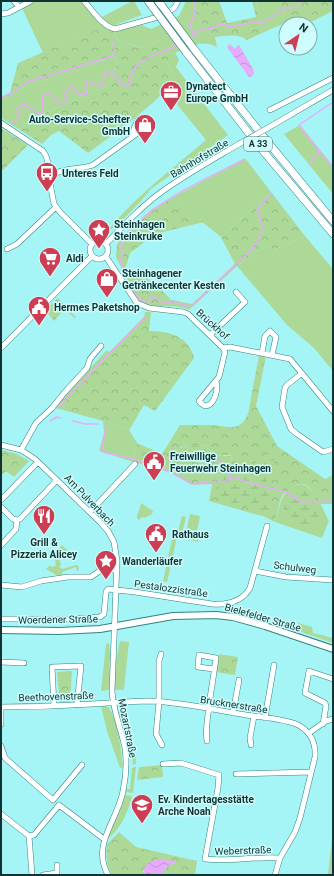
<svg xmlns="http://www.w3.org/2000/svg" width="334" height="876" viewBox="0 0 334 876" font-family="Roboto,sans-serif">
  <defs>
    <pattern id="forest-crowns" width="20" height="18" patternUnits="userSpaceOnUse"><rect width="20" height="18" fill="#acd998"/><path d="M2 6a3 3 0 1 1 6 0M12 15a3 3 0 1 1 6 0" fill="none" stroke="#93bb83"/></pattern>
    <pattern id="wetland-marsh" width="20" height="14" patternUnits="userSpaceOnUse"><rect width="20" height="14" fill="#acd998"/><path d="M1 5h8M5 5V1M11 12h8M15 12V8" fill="none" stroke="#93bb83"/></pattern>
    <pattern id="water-waves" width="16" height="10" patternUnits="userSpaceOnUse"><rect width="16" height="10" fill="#e6acfb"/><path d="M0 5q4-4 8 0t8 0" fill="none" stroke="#c494d8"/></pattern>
  </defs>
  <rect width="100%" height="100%" fill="#a6f5f6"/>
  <path fill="#acd998" d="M35,1h47l22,25 -61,27 -21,-45z
    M132,1h2l8,14 -27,10 -4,1 -9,-9z
    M186,1h4l11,21 14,15 2,10c-17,-8 -26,-1 -42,6l4,6 -3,8 52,68 -76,53 -12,14 -24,25 -8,3c28,-34 64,-61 98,-90l-40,-49 8,-10v-6l-7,-13 -6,-22 -18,8 -26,-8 -4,-9 26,-7 12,5 28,-13z
    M256,1h25l4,22 -23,10z
    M116,56l2,5 -9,25 -79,33 -10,11 -19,-12v-18l27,-15 44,-13z
    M300,125l33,41v28l-49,-60z
    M245,158l26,34 -50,45 -49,-39z
    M305,236l28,33v102l-19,-23 -27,-23 -50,-59 28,-21 9,5z
    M103,421l26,9 8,13 -4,19 -34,-11 5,-18z
    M302,484c14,5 20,24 27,37l-7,17 -47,-16c5,-16 6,-35 27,-38z
    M141,503l12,8 -1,3 -7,4 -3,-1 -3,3 -2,-2v-4h1z
    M190,514l10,2 -3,15 -10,-2z
    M182,516l4,1 -5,20h-4l-10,45 -4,-1 11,-51 4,1z
    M184,530l15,3 -1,9 -16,-4z
    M62,545l8,8 -11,5 2,7 -2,1 3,3 14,-4 2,1 1,3 -2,2 -1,-4 -14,5v3h-6l-10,-6 3,-3 4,1 3,-2 -1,-5 5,-5 -4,-4z
    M120,641l9,1 -5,47 -1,1h-9l2,-29z
    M109,643l1,12 -1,35 -8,1 5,-47z
    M123,705l12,47 1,12 -3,1 -1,-10 -4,1 -10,-40 1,-7z
    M101,706l7,1c9,8 14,47 15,60l-3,1 -13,-37z
    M135,767h1l-3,26 -7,-1v-3h4l2,-21z
    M126,795l6,1c-4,17 -11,32 -25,44l2,-8 16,-36z"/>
  <path fill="url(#forest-crowns)" fill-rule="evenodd" d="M190,1h29l8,22 29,-6 -4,-16h4l6,32 -15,7c-9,-7 -21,-4 -32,-3l-14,-15z
    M281,1h52v10l-26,13h-16l-2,-3 -4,2z
    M104,26l9,5 4,9 25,8 19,-8 11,14 -5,8 7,13v6c-24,28 -56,50 -86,72l-29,-22 -8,4 -9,9 -22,-14 10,-11 79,-33 9,-25 -2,-5 -44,16 -44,13 -27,15v-3l9,-4 8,-30z
    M1,128l27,17 -27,27z
    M271,192l34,44 -31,14 -9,-5 -28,21 -48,44c-15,-8 -37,1 -49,-9 -6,-5 -11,-13 -14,-20l5,-8 13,-3 2,3v3l8,10 5,1 12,13 21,4 43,-40 -14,-27z
    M172,198l32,24 -49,12 -25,19 -6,20 -8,-16 1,-13 6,-8 29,-27z
    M58,298l18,19 -2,1 -9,-9 -11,12 -9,-11z
    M145,312h6l-2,19c20,0 40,5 45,27l-39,53 -11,-6 -15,25 -26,-9 -47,-13 11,-15 40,-43 2,2 35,-35z
    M259,355l7,1 -10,50 21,40 48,33 8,-4v29h-14c-6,-13 -13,-28 -29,-15 -2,2 -6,4 -7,6 -4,5 -6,20 -8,27l-10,-5 -56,-16 3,-17 -20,1 -23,-13 -36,-10 4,-19 25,11 18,-29c10,0 21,0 32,0 15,1 28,8 36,-11zM199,445l7,1 10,10 14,-1 2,2 -4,9 -6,1c-13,-13 -12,-3 -24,-4 -5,-1 -9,-4 -13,-5l-5,-11z
    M1,450l16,4 12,7 -15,16 -8,-6 -3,3 -2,-1z
    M298,623l14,4 1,6 20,5v5l-37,-13z
    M219,654l19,3 -3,18 -19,-3z
    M72,671l-2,31h-10l-3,-30z
    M162,765l1,12 -26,3 2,-13z
    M333,829v46h-5z
    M119,832l17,15 61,14 -2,14h-35l7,-8 9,-5h-6l-9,-3 -18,12 2,4h-33c-6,-10 -6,-20 -5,-31z"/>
  <path fill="url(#wetland-marsh)" d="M199,445l7,1 10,10h16l-4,10 -3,2 -8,-6 -7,-2 -11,3 -11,-4 -14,1 -4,-2c3,-13 18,-11 29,-13z
    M268,454c4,1 6,4 7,7l-4,6 -5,16 8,5 -9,24 -2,1 -48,-16 -1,-2 8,-22 2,-1 19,6 2,-1 11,-15z
    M300,488l6,2 8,11 8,19 -6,7 -29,-5c-5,-8 -3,-20 1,-28z"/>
  <path fill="url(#water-waves)" d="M230,44l5,5 4,-4 14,24 1,3 -1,4 -4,1 -3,-4 -19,-26z
    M158,859c6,-1 11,4 17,1l1,2 -9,5 -7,8h-15c-4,-10 5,-13 13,-16z"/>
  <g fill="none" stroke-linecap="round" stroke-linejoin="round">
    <path stroke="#e6acfb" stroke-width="1.5" d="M194,2l2,7 -6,17 4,9
      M190,38l5,-3 4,-5 13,-2 8,-4h4l4,3 20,-4h15l22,-15 12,-1 5,-6
      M1,98l14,-7 12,-9 86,-26 1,-9 -3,-7
      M333,102l-34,23 34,43
      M12,123l5,-2c3,-6 -1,-13 6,-17 7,2 12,11 20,9 2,-6 -4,-13 1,-18 9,-3 11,7 19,9l4,-4 -1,-8 4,-5 4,1 5,7h7l1,-2 -2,-7 3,-5c6,0 8,8 14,4l3,-12 2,-1h6l7,11 8,3 3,-4c-4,-22 32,-29 47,-37
      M311,163l2,-5 6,-6
      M259,238c6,-9 2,-18 -2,-27l5,-8 10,-9
      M124,271l-4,-11 4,-7 -4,-7c25,-43 81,-64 123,-86
      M127,281c5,9 10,20 22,21l2,-5h3l9,6h14l11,3 5,-1 58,-55 7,-11
      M57,408l88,-91
      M50,421l7,-4 3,1
      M73,421l12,3h13
      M104,427l2,3 -5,19 2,3 30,7 36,12 23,13 14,-2 20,-1 8,-4 16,6 35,9 16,10 32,-1
      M168,459c17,-5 42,-8 55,6 3,4 4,9 8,14
      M143,463l1,-3h20
      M331,875l2,-20"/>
    <g stroke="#328384" stroke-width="6">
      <path id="minor" d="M14,1l5,6
        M84,1c9,10 18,25 31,28l50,-14 10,-8 3,-6
        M1,14l7,-1 23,-12
        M270,110l63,-32
        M1,123l42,28 3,5 6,20 -2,7 4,21 6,8 32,32
        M273,125l60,-35
        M52,176c10,-9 28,-6 41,-11l53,-38 2,-4 -2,-4 -5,-1 -3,2 -3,6 -4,12
        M90 250a9 9 0 1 1 18 0a9 9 0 1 1-18 0Z
        M106,244c17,-18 34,-36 54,-51 25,-18 52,-33 79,-49
        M7,249l10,-5 39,-37
        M106,257l31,46 12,5 34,4 5,2 35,34
        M210,335l35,-33 -9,-10
        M1,348l91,-92
        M223,348l7,-1 60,12 43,52
        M262,353l3,-17 5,-5 6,6 -4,18
        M301,374l-14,11 -2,3 -3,19 9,22 6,5 26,18 10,-3
        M216,381c4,11 -6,35 -17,20l20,-24 6,-25 -2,-4
        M1,445l20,5 14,9 65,63 8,9 6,11 3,19 -5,130c1,20 9,37 13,57 2,14 1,29 -2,43 -5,29 -32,53 -15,84
        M21,450l15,-27 16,-15 12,-15 23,-25 3,-9 11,-13
        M1,500l37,-38
        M1,507l12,12 4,1
        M90,512l45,-48
        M17,520l3,-1 37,-39
        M1,545l15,-16 1,-9
        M255,571l31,6 47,3
        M1,585l21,2 19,-6 27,-4h23l10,-7h16
        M1,619h68l31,-2 4,-3 2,-22 2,-3 27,3 77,12c15,1 30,-2 38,-16l17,-62
        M161,654l-2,7v41l-3,32 6,11
        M1,662l23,1
        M54,706l-2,-39 29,-1 -4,39
        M1,707c31,0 61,-1 91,-3 19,-1 39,-3 58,-3 32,1 65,9 96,14 14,2 43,4 54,11 11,7 16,18 15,31l-15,61 -5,14 -15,26 -5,17
        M233,713l6,-33
        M265,718l9,-53
        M1,724v-17
        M323,724l3,-18 -1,-3 -20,-10 4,-22 24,8
        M309,733l17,-12 7,-2
        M207,741c-2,-12 1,-24 2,-35 2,-16 5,-32 7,-48l-17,-3 -1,12 16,2
        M251,745l-1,-7 4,-22
        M1,746l4,12 48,42 29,-35
        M163,764l18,-1 38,12 -1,13 -13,71c25,3 50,-3 75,-1
        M236,774l75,-2
        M1,814l28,22
        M32,875l-3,-39 5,-1 25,-30 45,34
        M43,875l14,-2v-8"/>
    </g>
    <g stroke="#328384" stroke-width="8">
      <path id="major" d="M1,630l58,1 41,-2 73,-13 43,-1 17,2 32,9 68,23"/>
    </g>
    <g stroke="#328384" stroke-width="8">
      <path id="highway" d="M148,1l6,8
        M158,1l4,5
        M194,49l72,91 67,81
        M186,52l72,93 75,89"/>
    </g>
    <use href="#minor" stroke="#fff" stroke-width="5"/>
    <use href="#major" stroke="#fff" stroke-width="6"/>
    <use href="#highway" stroke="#fff" stroke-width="7"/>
    <g stroke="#328384" stroke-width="6" stroke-linecap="butt">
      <path id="minor-bridge" d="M239,144l34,-19"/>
    </g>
    <g stroke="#328384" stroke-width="8" stroke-linecap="butt">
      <path id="highway-bridge" d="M162,6l32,43
        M154,9l32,43"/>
    </g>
    <use href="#minor-bridge" stroke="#fff" stroke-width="5"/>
    <use href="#highway-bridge" stroke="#fff" stroke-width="7"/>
  </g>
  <defs>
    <g id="office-pin" transform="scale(1.15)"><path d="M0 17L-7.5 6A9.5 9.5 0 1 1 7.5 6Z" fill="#cd3d53" stroke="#cffcfc"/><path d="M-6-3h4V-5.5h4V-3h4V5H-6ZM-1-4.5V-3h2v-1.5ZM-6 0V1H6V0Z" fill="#fff"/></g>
    <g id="shop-pin" transform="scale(1.15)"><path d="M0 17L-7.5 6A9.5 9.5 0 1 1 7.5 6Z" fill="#cd3d53" stroke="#cffcfc"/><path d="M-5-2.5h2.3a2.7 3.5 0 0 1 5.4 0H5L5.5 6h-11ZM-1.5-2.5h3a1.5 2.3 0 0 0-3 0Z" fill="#fff"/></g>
    <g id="bus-pin" transform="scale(1.15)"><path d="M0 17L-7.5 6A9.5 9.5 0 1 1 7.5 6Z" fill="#cd3d53" stroke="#cffcfc"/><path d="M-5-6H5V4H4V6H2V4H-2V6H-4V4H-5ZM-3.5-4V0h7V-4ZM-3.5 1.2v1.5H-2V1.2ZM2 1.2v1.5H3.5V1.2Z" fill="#fff"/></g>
    <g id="sight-pin" transform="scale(1.15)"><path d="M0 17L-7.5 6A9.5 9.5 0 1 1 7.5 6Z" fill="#cd3d53" stroke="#cffcfc"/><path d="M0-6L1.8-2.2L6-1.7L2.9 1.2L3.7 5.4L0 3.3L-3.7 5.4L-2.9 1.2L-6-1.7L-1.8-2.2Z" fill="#fff"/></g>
    <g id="supermarket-pin" transform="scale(1.15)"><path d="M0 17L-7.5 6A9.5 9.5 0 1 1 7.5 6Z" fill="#cd3d53" stroke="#cffcfc"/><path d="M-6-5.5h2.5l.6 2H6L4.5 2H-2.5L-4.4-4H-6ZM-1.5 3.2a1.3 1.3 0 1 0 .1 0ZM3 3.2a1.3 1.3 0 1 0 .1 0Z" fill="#fff"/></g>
    <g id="civic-pin" transform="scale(1.15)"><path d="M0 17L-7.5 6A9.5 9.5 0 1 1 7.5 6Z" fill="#cd3d53" stroke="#cffcfc"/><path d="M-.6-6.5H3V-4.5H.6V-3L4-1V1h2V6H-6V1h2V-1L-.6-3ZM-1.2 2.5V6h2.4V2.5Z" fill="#fff"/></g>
    <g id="restaurant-pin" transform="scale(1.15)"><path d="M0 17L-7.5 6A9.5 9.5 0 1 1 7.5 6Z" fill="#cd3d53" stroke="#cffcfc"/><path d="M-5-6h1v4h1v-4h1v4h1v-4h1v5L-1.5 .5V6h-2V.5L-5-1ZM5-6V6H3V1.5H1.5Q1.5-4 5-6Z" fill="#fff"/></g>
    <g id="school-pin" transform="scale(1.15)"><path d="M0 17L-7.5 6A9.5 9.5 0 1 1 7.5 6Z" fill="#cd3d53" stroke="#cffcfc"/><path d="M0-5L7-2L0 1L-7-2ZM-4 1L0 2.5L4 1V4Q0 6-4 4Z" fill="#fff"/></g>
  </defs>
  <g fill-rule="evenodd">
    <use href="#office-pin" x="171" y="92"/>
    <use href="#shop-pin" x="145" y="125"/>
    <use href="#bus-pin" x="47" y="173"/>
    <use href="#sight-pin" x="99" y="230"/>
    <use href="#supermarket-pin" x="50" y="258"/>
    <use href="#shop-pin" x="107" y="279"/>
    <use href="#civic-pin" x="39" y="307"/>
    <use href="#civic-pin" x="154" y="462"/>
    <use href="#restaurant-pin" x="44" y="516"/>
    <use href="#civic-pin" x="156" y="534"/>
    <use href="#sight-pin" x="106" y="561"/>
    <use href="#school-pin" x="142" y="805"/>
  </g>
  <g text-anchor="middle" stroke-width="3" stroke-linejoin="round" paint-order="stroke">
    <rect fill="#cffcfc" stroke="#4a6f6f" stroke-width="1" x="244" y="137" width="28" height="14" rx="3"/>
    <g font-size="9" font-weight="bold" fill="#133">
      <text x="258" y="147">A 33</text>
    </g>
    <g font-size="10" font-weight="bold" fill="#133" stroke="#cffcfc" text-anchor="start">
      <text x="186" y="90">Dynatect<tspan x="186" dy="12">Europe GmbH</tspan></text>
      <text x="130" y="123" text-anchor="end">Auto-Service-Schefter<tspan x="130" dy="12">GmbH</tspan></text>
      <text x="62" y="177">Unteres Feld</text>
      <text x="114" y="228">Steinhagen<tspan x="114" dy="12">Steinkruke</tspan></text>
      <text x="66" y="262">Aldi</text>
      <text x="122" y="277">Steinhagener<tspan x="122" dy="12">Getränkecenter Kesten</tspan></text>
      <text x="54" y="311">Hermes Paketshop</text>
      <text x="170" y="460">Freiwillige<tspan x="170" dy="12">Feuerwehr Steinhagen</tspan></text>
      <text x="172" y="538">Rathaus</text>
      <text x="44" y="546" text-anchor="middle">Grill &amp;<tspan x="44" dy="12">Pizzeria Alicey</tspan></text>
      <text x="122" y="565">Wanderläufer</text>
      <text x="158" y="803">Ev. Kindertagesstätte<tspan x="158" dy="12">Arche Noah</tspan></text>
    </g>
    <g font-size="10" fill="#133" stroke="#cffcfc">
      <text transform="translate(199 158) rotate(-31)" y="4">Bahnhofstraße</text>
      <text transform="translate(213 324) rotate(42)" y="4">Brückhof</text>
      <text transform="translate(90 500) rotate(46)" y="4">Am Pulverbach</text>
      <text transform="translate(295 567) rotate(7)" y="4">Schulweg</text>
      <text transform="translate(171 588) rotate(8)" y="4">Pestalozzistraße</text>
      <text transform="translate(263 617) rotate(16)" y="4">Bielefelder Straße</text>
      <text transform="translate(58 619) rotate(-1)" y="4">Woerdener Straße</text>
      <text transform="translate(56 696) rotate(-2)" y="4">Beethovenstraße</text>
      <text transform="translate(234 704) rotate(9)" y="4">Brucknerstraße</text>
      <text transform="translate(128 728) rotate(79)" y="4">Mozartstraße</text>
      <text transform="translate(243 850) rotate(-2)" y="4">Weberstraße</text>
    </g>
  </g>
  <rect width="334" height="876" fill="none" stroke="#113333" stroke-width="4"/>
  <g transform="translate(298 36) rotate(35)"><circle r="19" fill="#cffcfc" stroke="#83acac"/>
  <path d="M0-3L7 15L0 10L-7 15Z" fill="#cd3d53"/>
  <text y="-6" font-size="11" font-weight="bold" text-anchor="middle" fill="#113333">N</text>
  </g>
</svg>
